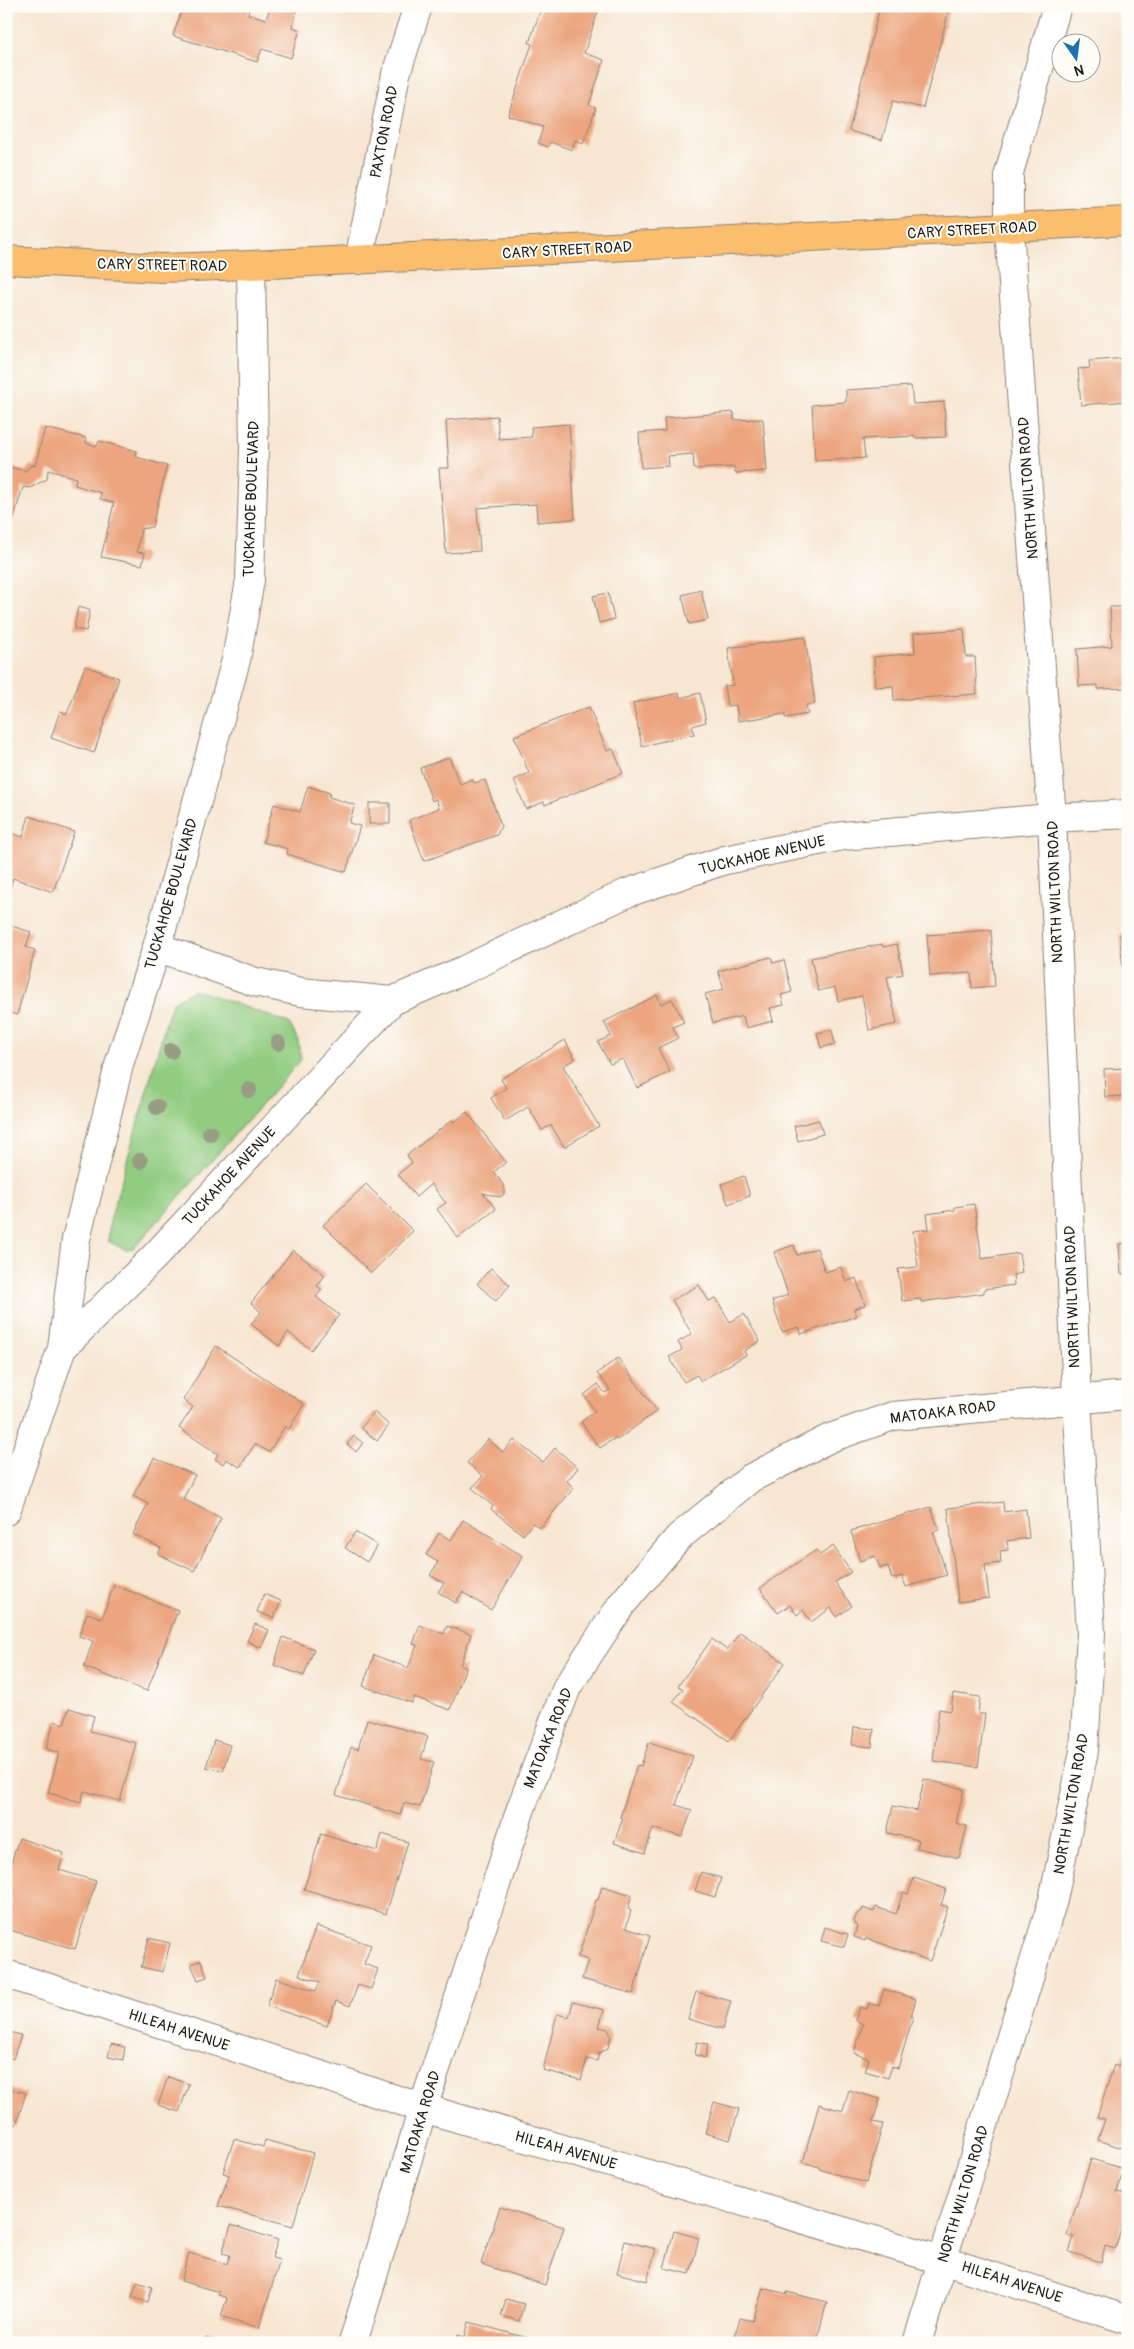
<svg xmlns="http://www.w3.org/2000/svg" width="1134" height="2349" viewBox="0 0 1134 2349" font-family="Pangolin,sans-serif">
  <rect width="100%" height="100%" fill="#fdfcf7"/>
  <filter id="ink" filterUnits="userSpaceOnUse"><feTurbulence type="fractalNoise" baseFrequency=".02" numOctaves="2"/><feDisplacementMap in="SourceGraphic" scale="10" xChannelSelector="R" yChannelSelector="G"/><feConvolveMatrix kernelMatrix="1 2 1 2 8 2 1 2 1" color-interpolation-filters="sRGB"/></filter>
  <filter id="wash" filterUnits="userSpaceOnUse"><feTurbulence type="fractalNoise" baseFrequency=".0096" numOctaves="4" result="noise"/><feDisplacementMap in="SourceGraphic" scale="20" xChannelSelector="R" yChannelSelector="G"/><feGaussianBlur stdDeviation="1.12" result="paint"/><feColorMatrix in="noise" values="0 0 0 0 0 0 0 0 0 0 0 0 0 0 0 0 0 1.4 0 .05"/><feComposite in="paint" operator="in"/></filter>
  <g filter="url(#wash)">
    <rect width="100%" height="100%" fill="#f7e6d1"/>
    <path fill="#91cc81" stroke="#56744e" d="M192,991l11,1 86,31 9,17 3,20 -168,189 -7,1 -18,-9 2,-20 58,-206 5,-13z"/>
    <g id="blocks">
      <path fill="#eca57f" d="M183,6h67l-2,8 18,5 4,-11 7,3 1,-5h19l-4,21 7,3 -9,28 -29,-9 -5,13 -84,-26z
        M542,6h58l-16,47 20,7 -15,45 7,3 -13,36 -8,-4 -3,10 -22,-8 -2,5 -10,-4 5,-16 -35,-12 24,-71 -3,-1z
        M880,6h70l-27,102 -30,-7 -11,39 -33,-9z
        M1128,358v43l-47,4 -3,-36 12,-1 -1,-7z
        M911,386l2,18 31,-2 2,35 -31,1v-2l-52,3 2,19 -50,3 -3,-56 34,-3v-12z
        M734,412v8l29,-1 4,52 -32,2 -1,-6 -40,2 -1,-15 -25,2 1,10 -28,2 -2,-35 26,-2 -1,-13z
        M497,416l2,23 33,-2 -1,-10 38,-3 6,95 -38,3 -1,-18 -59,4 3,43 -34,2 -7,-85h10l-3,-48z
        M45,428l41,10v5l11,3 2,-5 38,10 -1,6 31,9 -15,61 -11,2 -4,23 8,1 -3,12 -41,-8 13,-54 -14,-4 1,-6 -26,-8 1,-7 -28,-8 -1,9 -17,9 -7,-1 -13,43 -4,-1v-63l19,5 7,-6 3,1z
        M701,590l7,30 -19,4 -7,-29z
        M608,593l6,26 -15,4 -6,-27z
        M78,607l12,3 -4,21 -12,-2z
        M1110,607h18v81l-30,1v-4l-19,1 -2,-37 35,-3z
        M964,629l2,28h9l2,37 -83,6 -1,-14 -18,1 -1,-30 41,-4 -1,-20z
        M805,637l10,67 -9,1 2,9 -23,4v-4l-47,7 -2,-16 -9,1 -3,-20 9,-1 -5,-37z
        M85,666l34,12 -25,75 -43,-15 9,-27 7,3z
        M679,693l1,5 20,-5 6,29 -14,4 2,8 -52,12 -9,-43z
        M589,707l18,44 6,-2 10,24 -78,32 -1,-3 -18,7 -12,-29 15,-7 -15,-37z
        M449,757l11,27 12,-5 2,4 11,-3 16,46 -4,9 -73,26 -15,-41 30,-12 -3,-9 -4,2 -12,-33z
        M308,786l22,7 -1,4 26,8 -6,18 11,3 -14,46 -59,-18 1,-5 -25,-7 11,-38 26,8z
        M369,803h21v21h-21z
        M29,816l45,16 -21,60 -40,-14 -4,13h-3v-60l17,6z
        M8,925l23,7 -5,15 9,3 -18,65 -11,-3v-80z
        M991,930l4,56 -23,2 -1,-15 -41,3 -3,-41z
        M1128,933v75h-2l-6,-74z
        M882,944l1,3 14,-3 6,30 -16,3 10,47 -28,6 -7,-34 -24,5 -3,-14 -17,4 -7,-33z
        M771,957l2,6 11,-3 8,32 -11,3 3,10 -14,3 3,13 -27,7 -3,-12 -30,7 -8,-29 19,-5 -6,-18z
        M657,995l4,9 11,-5 12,23 -11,5 5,11 -20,10 12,24 -33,16 -14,-29 -13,5 -12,-22 13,-6 -7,-14z
        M832,1030l3,14 -14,4 -4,-15z
        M565,1040l10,19 -12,7 36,60 -35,21 -13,-22 -9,5 -14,-23 -23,14 -14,-23 15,-10 -5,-9z
        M1128,1068v28l-23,1 -1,-28z
        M467,1112l39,50 -12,10 10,14v8l-4,3 -17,-4 13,16 -38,29 -21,-29 9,-6 -15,-19 -15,13 -18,-23 14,-11 -5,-8 45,-35 2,2z
        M819,1120l4,14 -25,7 -4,-15z
        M744,1176l6,20 -22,8 -7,-20z
        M366,1184l47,47 -42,42 -48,-48z
        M974,1204l8,55 37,-6 3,20 -9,2 1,10 -30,4v4l-63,9v-3l-19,2 -4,-32 20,-2 -5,-36 16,-2 -2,-15 28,-4v-3z
        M1128,1243v31h-7l-2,-30z
        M794,1245l3,10 20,-7 8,24 16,-5 5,15 10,-4 9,27 -11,4 3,7 -56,18 -2,-7 -17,5 -10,-31 16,-6 -14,-43z
        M293,1250l32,25 -8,11 5,4 -6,7 23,18 -28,35 -23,-18 -9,14 -28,-22 10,-12 -10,-9z
        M491,1268l19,17 -14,16 -19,-17z
        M699,1285l10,16 7,-3 14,24 14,-8 16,27 -16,10 2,4 -45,26 -4,-6 -13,7 -15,-25 13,-7 -4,-8 14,-8 -20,-34z
        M216,1346l88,58 -15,25 -4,-3 -16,26 -14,-8 -15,23 -14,-8 -3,5 -8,-5 3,-5 -39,-26 14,-21 -10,-7z
        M618,1358l39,53 -40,29 -2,-2 -15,10 -19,-26 14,-11 -11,-16 14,-11 7,9 5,-3 -13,-17z
        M374,1412l15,13 -12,16 -16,-13z
        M354,1436l9,7 -7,9 -9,-8z
        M488,1439l15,13 11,-12 29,22 12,-14 23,20 -11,13 7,7 -34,40 -7,-5 -10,12 -32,-26 2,-3 -21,-18 11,-12 -16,-13z
        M154,1458l41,17 -12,24 38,19 -27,53 -36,-17 3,-6 -28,-14 15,-30 -15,-8z
        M1003,1502l1,10 22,-3 3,29 -22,3 1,9 -8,1 1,12 -16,2 4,33 -31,4 -10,-94z
        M931,1507l8,23 -6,2 14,43 -41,12 -4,-11 -10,3 -4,-13 -8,2 -5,-12 -15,5 -9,-30z
        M463,1520l60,36 -32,54 -29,-18 -6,11 -18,-11 6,-9 -14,-8 8,-13 -12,-7 13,-22 12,7z
        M355,1532l22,13 -10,17 -22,-14z
        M833,1546l18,26 -16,10 17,24 -15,11 -6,-9 -20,14 -8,-12 -6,5 -7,-10 -12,8 -18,-25 56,-38 4,5z
        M114,1585l64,25 -31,81 -63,-24 9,-26 -14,-5 8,-23 15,5z
        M264,1594l17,7 -7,17 -17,-6z
        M255,1624l14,6 -8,18 -14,-7z
        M420,1625l24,9 3,-8 24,8 -11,32 6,1 -16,43 -36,-13 -2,6 -49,-17 11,-31 34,13 9,-23 -4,-1z
        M740,1632l45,31 -56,78 -56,-39 10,-13 -5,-3 34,-47 15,11z
        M283,1637l31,12 -10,27 -30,-11z
        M953,1693l27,4 -2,17h7l-7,53 -45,-6 6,-52 12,2z
        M69,1708l25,8 -4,15 46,12 -16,58 -36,-10 -3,11 -33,-9 11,-40 -13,-4 8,-28 10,3z
        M367,1719l61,17 -7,23 13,3 -14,45 -16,-4 -4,12 -64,-20 15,-48 7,2z
        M854,1727l20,2 -2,18 -20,-2z
        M214,1740l16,5 -7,26 -17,-4z
        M649,1742l44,14 -17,49 16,5 -10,27 -29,-9 -8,25 -31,-10 9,-25 -3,-1 17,-52 4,1z
        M924,1779l40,10 -8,34 11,3 -8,32 -42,-10 2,-8 -32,-7 6,-27 24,5z
        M321,1834l56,17 5,-17 26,8 -22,72 -82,-25z
        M19,1838l45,15 -5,17 37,11 -21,68 -69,-20 6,-28 -6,-2v-20z
        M701,1872l20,6 -6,19 -20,-6z
        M914,1878l32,11 -5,16 7,2 -18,54 -64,-23 -1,3 -11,-4 3,-10 -3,-6 3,-7 5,-3 1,-3 11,4 2,-5 20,7 7,-22 5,2z
        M602,1886l30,9 -4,14 3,2 -5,17 24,8 -17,58 -51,-15 6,-19 -10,-3 18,-57h2z
        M316,1926l55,19 -7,19 14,5 -7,20 -13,-4 -8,21 -14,-5 -9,25 -60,-20 9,-28 40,13 4,-9 -21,-7z
        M825,1927l23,7 -4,13 -23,-6z
        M149,1938l21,5 -7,29 -22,-5z
        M201,1960l6,17 -9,3 -7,-16z
        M884,1989l32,10 -5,17 2,1 -15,51 -6,-2 -4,12 -23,-7 4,-12 -15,-6 9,-29 -7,-3 4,-14 7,2 2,-6 10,3z
        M696,1992l35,9 -8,28 -35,-10z
        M573,2002l31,8 -5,17 9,2 3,7 -3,12 -9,5 -2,8 -10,-2 -6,21 -38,-10 14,-56 12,3z
        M6,2031l15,4 -8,24 -7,-2z
        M697,2042l11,2 -3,14 -10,-3z
        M111,2044l14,3 -2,13 -15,-3z
        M1123,2053l5,1v96l-30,-10 7,-21 -8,-2 17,-52 5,2z
        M168,2077l21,7 -10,28 -21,-7z
        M6,2088l20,5 -10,32 -10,-3z
        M849,2090l31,9 -7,23 10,2 -17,59 -47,-14v-2l-16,-5 16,-58 24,7z
        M714,2102l25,7 -9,31 -25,-7z
        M234,2139l29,8 2,-7 48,13 -20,73 -75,-20 11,-31 -6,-2z
        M1091,2159l33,10 -7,23 11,3v18h-2l-11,36 -10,-3 -4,16 -32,-10 5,-15 -7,-2z
        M500,2207l64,20 -19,58 -64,-21z
        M231,2225l47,15 -6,18 8,2 -21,68 -38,-12 6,-18 -9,-3 1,-3 -38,-11 8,-28 38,11 3,-9 -8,-2z
        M674,2231l25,7 -9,36 -26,-6z
        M625,2241l31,8 -9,32 -30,-8z
        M137,2282l15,5 -4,15 -16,-5z
        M763,2288l24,6v-2l40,10 -11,41 -83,-1 7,-24 13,3z
        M506,2299l18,5 -5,17 -18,-5z
        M469,2322l66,18v3h-79l2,-8 7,2z
        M206,2338l14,4v1h-16z"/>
    </g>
  </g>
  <g filter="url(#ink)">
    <use href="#blocks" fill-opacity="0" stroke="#8a8176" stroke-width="1"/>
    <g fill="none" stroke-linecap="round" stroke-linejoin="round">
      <g stroke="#8a8176" stroke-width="30">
        <path id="street" d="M359,260l37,-186 22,-68
          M157,947l98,35 46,10 91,9
          M62,1348l93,-92 237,-255 72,-31 163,-77 98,-33 118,-24 209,-18 76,-4
          M6,1511l56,-163 14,-109 44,-178 37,-114 79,-287 14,-80 4,-131 -3,-184
          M6,1974l417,134 519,152 186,60
          M353,2343l70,-235 98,-300 46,-121 55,-83 57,-67 72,-59 79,-40 63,-22 235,-21
          M917,2343l136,-443 31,-149 7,-118 -14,-234 -25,-581 -43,-590v-55l48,-167"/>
      </g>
      <g stroke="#8a8176" stroke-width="30">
        <path id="primary" d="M6,260l156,8 89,-3 877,-44"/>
      </g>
      <use href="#street" stroke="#fff" stroke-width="28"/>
      <use href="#primary" stroke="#fbbe6e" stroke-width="28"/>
    </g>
    <g fill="#989d83">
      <circle cx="278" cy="1043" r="8"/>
      <circle cx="171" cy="1051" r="8"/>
      <circle cx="249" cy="1090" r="8"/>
      <circle cx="157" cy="1107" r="8"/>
      <circle cx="210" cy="1133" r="8"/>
      <circle cx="140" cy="1161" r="8"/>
    </g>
  </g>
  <g text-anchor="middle" stroke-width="4" stroke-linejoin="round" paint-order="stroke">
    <g font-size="15" fill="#1c1c1c" stroke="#fdfcf7">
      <text transform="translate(384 132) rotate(-79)" y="5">PAXTON ROAD</text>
      <text transform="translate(972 230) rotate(-3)" y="5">CARY STREET ROAD</text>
      <text transform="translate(567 250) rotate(-3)" y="5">CARY STREET ROAD</text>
      <text transform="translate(162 265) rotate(1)" y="5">CARY STREET ROAD</text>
      <text transform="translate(1028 488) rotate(-94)" y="5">NORTH WILTON ROAD</text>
      <text transform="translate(251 499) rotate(-88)" y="5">TUCKAHOE BOULEVARD</text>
      <text transform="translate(762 855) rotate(-13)" y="5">TUCKAHOE AVENUE</text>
      <text transform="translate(1055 892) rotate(-92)" y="5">NORTH WILTON ROAD</text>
      <text transform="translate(171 894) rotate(-74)" y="5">TUCKAHOE BOULEVARD</text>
      <text transform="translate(229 1176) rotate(-47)" y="5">TUCKAHOE AVENUE</text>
      <text transform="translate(1072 1297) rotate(-92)" y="5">NORTH WILTON ROAD</text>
      <text transform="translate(943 1412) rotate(-7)" y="5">MATOAKA ROAD</text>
      <text transform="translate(548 1738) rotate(-68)" y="5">MATOAKA ROAD</text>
      <text transform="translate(1071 1804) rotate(-80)" y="5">NORTH WILTON ROAD</text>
      <text transform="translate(179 2030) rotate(18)" y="5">HILEAH AVENUE</text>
      <text transform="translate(420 2122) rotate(-73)" y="5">MATOAKA ROAD</text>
      <text transform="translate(566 2150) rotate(16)" y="5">HILEAH AVENUE</text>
      <text transform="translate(963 2194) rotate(-73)" y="5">NORTH WILTON ROAD</text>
      <text transform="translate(1012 2282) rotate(18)" y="5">HILEAH AVENUE</text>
    </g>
  </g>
  <rect width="1134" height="2349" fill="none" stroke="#fdfcf7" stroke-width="25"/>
  <g transform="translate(1076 58) rotate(166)"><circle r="24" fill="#fdfcf7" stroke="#a3a29f"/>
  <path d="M0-4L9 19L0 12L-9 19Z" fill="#1f6fb2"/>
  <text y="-8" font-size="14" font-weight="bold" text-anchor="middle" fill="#1c1c1c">N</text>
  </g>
</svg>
